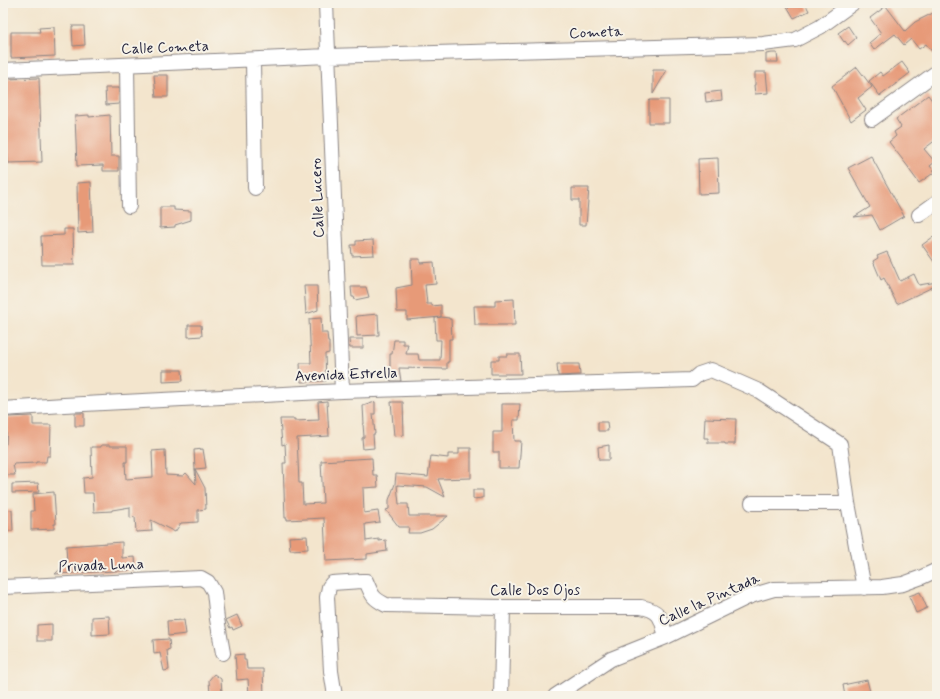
<svg xmlns="http://www.w3.org/2000/svg" width="940" height="699" viewBox="0 0 940 699" font-family="Mynerve,sans-serif">
  <rect width="100%" height="100%" fill="#f7f3e8"/>
  <filter id="ink" filterUnits="userSpaceOnUse"><feTurbulence type="fractalNoise" baseFrequency=".025" numOctaves="2"/><feDisplacementMap in="SourceGraphic" scale="8" xChannelSelector="R" yChannelSelector="G"/><feConvolveMatrix kernelMatrix="1 2 1 2 8 2 1 2 1" color-interpolation-filters="sRGB"/></filter>
  <filter id="wash" filterUnits="userSpaceOnUse"><feTurbulence type="fractalNoise" baseFrequency=".012" numOctaves="4" result="noise"/><feDisplacementMap in="SourceGraphic" scale="16" xChannelSelector="R" yChannelSelector="G"/><feGaussianBlur stdDeviation="0.9" result="paint"/><feColorMatrix in="noise" values="0 0 0 0 0 0 0 0 0 0 0 0 0 0 0 0 0 1.4 0 .05"/><feComposite in="paint" operator="in"/></filter>
  <g filter="url(#wash)">
    <rect width="100%" height="100%" fill="#f3e5cd"/>
    <g id="blocks">
      <path fill="#e79a78" d="M785,3h20l4,8 -15,7z
        M886,6l19,25 10,-9 22,-11v47l-11,-14 -7,5 -8,-10 -7,6 -9,-11 -21,16 -5,-7 12,-10 -11,-15z
        M72,26h12l1,19 -12,1z
        M848,26l8,12 -8,7 -3,-4 -1,1 -6,-9z
        M54,27l1,29 -44,2v-26h29l-1,-4z
        M772,53h5l1,9h-12v-8z
        M902,62l8,11 -30,23 -11,-15 11,-9 3,4z
        M857,67l15,20 -14,11 8,12 -15,11 -19,-35z
        M653,70h14l-14,24z
        M755,72h11l2,21 -13,1 -1,-9h1z
        M154,75h14v22h-12z
        M39,78l3,84 -34,1 -1,-17h-4v-36h3l-1,-31z
        M105,88h14v16l-13,1z
        M721,91l1,9 -16,2 -1,-9z
        M928,95l9,12v32l-13,10 11,13 -5,4 5,6 -16,11 -11,-15h1l-20,-26 7,-6 -2,-4 7,-5 -5,-8z
        M650,100h19v23h-20v-22z
        M89,115v2l21,-2 1,41h8v15h-16v-6l-26,1 -2,-50z
        M871,156l33,60 -24,14 -8,-15 -18,2 16,-10 -22,-39z
        M718,158l1,35 -20,1 -1,-35z
        M91,182l2,50 -15,1 -1,-50z
        M572,188h17l-3,37h-7v-25h-7z
        M160,207h14v3l17,1v9l-16,5v2l-15,1z
        M64,229h9l1,36h-32l-1,-29 23,-1z
        M933,237l4,5v24l-15,-21z
        M373,240l1,15 -22,1 -1,-11h5v-4z
        M887,252l13,29 14,-7 5,11 18,-3v3l-40,19 -13,-26 -3,2 -8,-19 5,-3 -1,-2z
        M411,259h9v4l14,-1 2,22 -11,1 2,19h5v2l9,-1v12l-34,3v-8h-10l-1,-24 16,-3z
        M304,286h13l1,24 -12,4z
        M351,287h15l3,10 -14,3 -1,-3h-2z
        M514,299l1,26h-40l-1,-19h21v-6z
        M378,314l1,21 -22,1 -1,-20z
        M441,317l8,1v1h2l1,20h-3v23h-2v7l-48,-1 2,13h-10v-1h-1v-26h2l2,-14h9v4h5l-2,10h12l1,6h21l1,-20h-5l-1,-22z
        M321,318l1,15h5l1,9h1v11l-4,1 1,27 -25,1 -1,-19h11l-2,-44z
        M188,325h13l1,11 -14,1z
        M349,339h14v9h-13z
        M507,354h13l1,20h-30v-14h8v-4h8z
        M557,364h22l1,11 -22,1z
        M163,370h19l1,11 -20,1z
        M327,401l2,35 -32,2 2,45h3l1,21 20,-1 -2,-42 51,-3 1,17h4l1,12 -15,1 1,25 14,-2 2,11 -15,2 1,17 13,-2v2l7,-1 1,11 -20,3v5l-41,2 -2,-43 -37,2v-2h-2l-2,-55h3l-1,-19 -3,1 -2,-26h14v2l25,-1 -1,-18z
        M375,402v12h-2l2,20h-2l1,14 -11,1 -1,-11 2,-1 -1,-13h1l-1,-18z
        M391,402h12l1,33 -10,1z
        M502,404h18l-1,16h-6l1,21h7l-2,27h-20v-16h-6v-20h9z
        M75,413h9v13h-9z
        M33,416v9h18l-1,31h-3l-1,6h-10v1l-23,1 2,11h-12v-31h3l1,-27z
        M705,418l31,1 -1,25h-10v-1h-17v-5h-4z
        M598,422h9l1,9h-10z
        M101,445h9v1h17v16h-2l1,17 27,-2 -1,-26 13,-1 1,25 17,1 3,-3 10,11 -1,-15 10,19 1,21 -8,1v12l-17,1 -6,9 -24,-12 1,11 -16,1 -1,-15 -5,1v-11l-18,3v1l-18,1 -1,-19h-9l-1,-15 9,-1 -1,-30h10z
        M609,445v15h-10l-1,-13z
        M459,448h12v30l-33,1 7,18 -18,-10 -30,-2 2,19h9l1,12h39l-16,13 -12,4h-12l1,-6h-10l-13,-17 3,-1v-9l6,-16 1,-10 32,3 3,-21 17,2v-4h11z
        M203,449l3,19 -11,1 -1,-19z
        M38,483l1,9 -27,1v-9z
        M473,490h10v8l-10,1z
        M54,492l2,32h-2v5l-23,1v-19h3l-1,-17z
        M12,510l1,21h-10v-20z
        M307,536l1,13 -18,1 -1,-13z
        M122,542v16l13,-1 1,13 -81,4 12,-11 -1,-17z
        M920,592l7,16 -11,5 -7,-17z
        M237,615l5,11 -9,4 -1,-3 -2,1 -4,-8z
        M109,616l1,18 -18,1v-18z
        M184,620l2,14 -18,2 -1,-15z
        M52,624v17h-15v-16z
        M169,639l1,10 -3,1 2,20 -5,1 -4,-18 -6,1 -1,-14z
        M244,654v6h2l1,9h16l1,27h-15l-1,-17 -11,1 -2,-25z
        M214,674l7,5 1,14 -12,2 -1,-15z
        M867,680l4,16h-26l-2,-11z"/>
    </g>
  </g>
  <g filter="url(#ink)">
    <use href="#blocks" fill-opacity="0" stroke="#8a8484" stroke-width="1"/>
    <g fill="none" stroke-linecap="round" stroke-linejoin="round">
      <g stroke="#8a8484" stroke-width="16">
        <path id="minor" d="M326,3l16,388
          M253,60l2,128
          M127,65l2,141
          M3,70l325,-14 435,-12 32,-4 25,-13 33,-24
          M872,119l65,-47
          M919,215l18,-13
          M3,409l61,-4 278,-14 350,-11 7,-6 12,-4 48,21 81,53 8,59 16,85
          M752,503h96
          M3,587l198,-9 7,4 6,10 3,27 6,34
          M335,696l-4,-25 -4,-74 2,-10 3,-4 30,-2h4c6,14 6,17 20,24l117,2h138c21,4 20,12 25,30
          M501,696l2,-89
          M555,696l56,-37 55,-22 80,-39 11,-4 17,-5 108,-2 21,-3 19,-7 15,-7"/>
      </g>
      <use href="#minor" stroke="#fff" stroke-width="14"/>
    </g>
  </g>
  <g text-anchor="middle" stroke-width="4" stroke-linejoin="round" paint-order="stroke">
    <g font-size="15" fill="#22223b" stroke="#f7f3e8">
      <text transform="translate(596 32) rotate(-2)" y="5">Cometa</text>
      <text transform="translate(165 47) rotate(-2)" y="5">Calle Cometa</text>
      <text transform="translate(317 198) rotate(-92)" y="5">Calle Lucero</text>
      <text transform="translate(346 374) rotate(-2)" y="5">Avenida Estrella</text>
      <text transform="translate(101 565) rotate(-2)" y="5">Privada Luna</text>
      <text x="535" y="595">Calle Dos Ojos</text>
      <text transform="translate(709 599) rotate(-24)" y="5">Calle la Pintada</text>
    </g>
  </g>
  <rect width="940" height="699" fill="none" stroke="#f7f3e8" stroke-width="16"/>
</svg>
